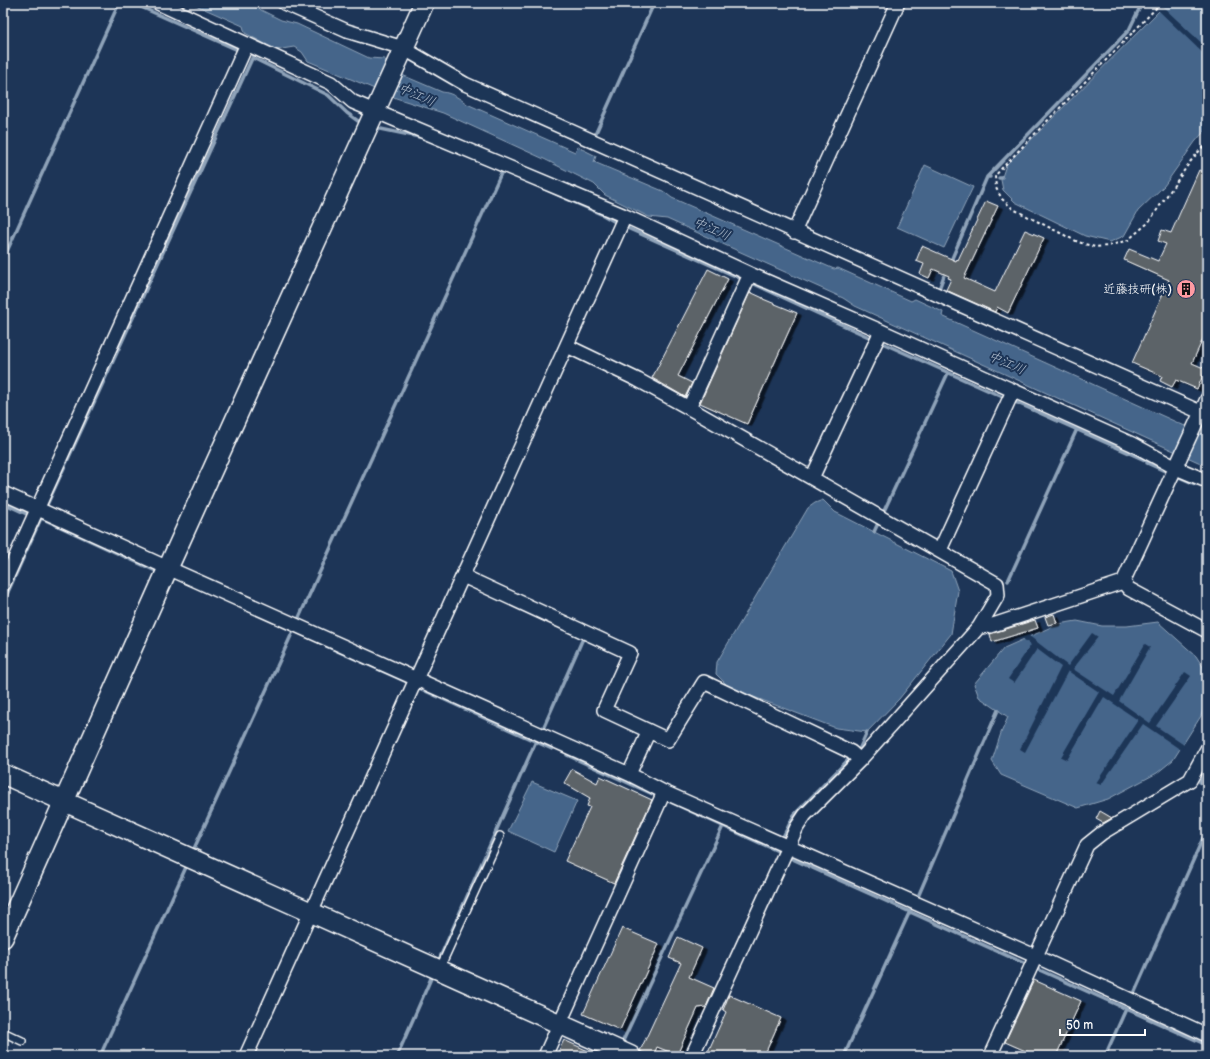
<svg xmlns="http://www.w3.org/2000/svg" width="1210" height="1059" viewBox="0 0 1210 1059" font-family="'Balsamiq Sans','Klee One',sans-serif">
  <defs>
    <filter id="shadow"><feDropShadow dx="4.5" dy="2.5" stdDeviation="0" flood-color="#0009"/></filter>
  </defs>
  <rect width="100%" height="100%" fill="#1d3557"/>
  <filter id="ink" filterUnits="userSpaceOnUse"><feTurbulence type="fractalNoise" baseFrequency=".025" numOctaves="2"/><feDisplacementMap in="SourceGraphic" scale="8" xChannelSelector="R" yChannelSelector="G"/><feConvolveMatrix kernelMatrix="1 2 1 2 8 2 1 2 1" color-interpolation-filters="sRGB"/></filter>
  <g filter="url(#ink)">
    <path fill="#44658a" stroke="#8fa3b9" d="M191,3h56l34,17 16,4 72,34 15,1 18,16 40,17c10,1 17,6 25,12l108,48 3,-5 18,9 -2,6 69,29 9,7 162,71 4,-1 73,33 4,-2 28,13 -1,4 265,120v30l-352,-160 -12,-8 -176,-79 -18,-2 -44,-22 -11,-11 -50,-25 -101,-46 -47,-15 -88,-37 -6,-9 -8,-5 -18,3 -31,-17 -2,-7z
      M1167,3h40v125l-12,14 -31,44 -26,25 -14,25 -14,6 -25,-6 -70,-34 -12,-12 -2,-10 5,-15z
      M925,165l48,22 -29,61 -47,-21z
      M823,500l12,12 116,59 7,20 -7,43 -52,65 -32,33 -31,-4 -106,-40 -14,-14 1,-12 91,-154 7,-5z
      M1077,621l25,5h25l31,-4 38,34 11,17v26l-6,17 -28,44 -16,13 -49,26 -30,9 -77,-33 -9,-14 9,-28 7,-16 -29,-20 -5,-13 30,-36 54,-24z
      M532,782l45,19 -23,51 -46,-21z"/>
    <path fill="#1d3557" d="M1162,6l45,42v9l-49,-47z
      M1092,633l6,4 -25,32 41,27 31,-52 5,3 -31,54 31,22 35,-51 6,4 -35,50 28,19 -3,5 -38,-26 -42,61 -5,-2 42,-63 -34,-23 -37,63 -6,-3 38,-65 -31,-21 -43,81 -5,-3 41,-82 -24,-18 -23,34 -6,-4 23,-34 -9,-7 6,-3 40,31z"/>
    <g fill="none" stroke-linecap="round" stroke-linejoin="round">
      <path stroke="#8fa3b9" stroke-width="3.5" d="M132,3l108,48
        M253,58l75,37 19,18 11,8
        M376,128l48,10
        M594,137l60,-134
        M987,177l142,-147 13,-27
        M999,178h3
        M542,188l61,27 14,8
        M625,227l117,52
        M3,260l116,-257
        M950,263l37,-86h3
        M750,282l123,57
        M939,289l7,-19
        M880,342l127,57
        M1013,401l134,60v2l20,9
        M1179,477l16,7h5
        M3,503l28,13
        M46,507l209,-455
        M884,511l64,-138
        M41,518l119,55
        M874,532l5,-11
        M1008,581l69,-152
        M3,603l39,-87
        M297,622l205,-451
        M326,646l83,37
        M419,688l133,61
        M542,731l42,-95
        M859,750l8,-18
        M567,755l90,41
        M1207,767l-7,15 7,4
        M666,800l114,52
        M784,835l10,-20 56,-57
        M193,851l101,-222
        M788,857l240,108
        M917,899l81,-189
        M438,962l98,-221
        M1035,968l172,77
        M1133,996l74,-167
        M622,1043l101,-217
        M100,1056l87,-191
        M397,1056l35,-80
        M844,1056l66,-145
        M1105,1056l21,-47"/>
    </g>
    <path fill="#5c6368" stroke="#fff" filter="url(#shadow)" d="M1199,170l8,3v157l-15,33 14,6 -9,20 -21,-9 -4,7 -12,-6 2,-5 -30,-13 37,-83 -45,-20 5,-11 29,12 8,-17 -8,-3 4,-11 9,3z
      M986,201l12,5 -34,72 31,14 30,-62 19,8 -36,75 -11,-6 -2,5 -49,-22 5,-11 -3,-1 1,-2 -16,-7 -4,9 -9,-4 4,-10 -8,-3 6,-15 34,15 1,-2 1,1z
      M708,269l20,10 -50,97 14,7 -7,14 -33,-19z
      M750,292l13,6v1l34,14 -50,111 -47,-21z
      M1054,614l3,9 -9,2 -3,-8z
      M1035,620l3,8 -46,14 -2,-8z
      M572,769l25,14 3,-7 52,24 -38,83 -49,-22 25,-54 -3,-1 3,-8 -26,-15z
      M1100,811l12,7 -9,5 -7,-4z
      M622,928l37,16 -39,86 -37,-16z
      M678,937l24,11 -13,29 25,11 -8,19 -8,1 -21,47 -20,-8 -4,9h-3l-10,-5 41,-88 -12,-5z
      M1034,980l47,21 -25,55h-19l-32,-14z
      M729,995l52,23 -17,38h-58l20,-44 -3,-2z
      M564,1040l35,16h-43z"/>
    <g fill="none" stroke-linecap="round" stroke-linejoin="round">
      <g stroke="#fff" stroke-width="10">
        <path id="lane" d="M439,970l61,-134
          M3,1032l19,9"/>
      </g>
      <g stroke="#fff" stroke-width="16">
        <path id="street" d="M158,3l173,80 22,19 272,114 125,58 131,57 251,113 44,24 31,13
          M284,3l63,28 56,17 62,36 742,331
          M794,232l104,-229
          M567,346l71,34 51,28 308,176 1,11 -19,32 -119,133 -55,55 -8,12 -105,229
          M689,408l61,-134
          M812,478l69,-147
          M3,493l165,75 461,206 35,18 371,164 172,79
          M940,550l73,-159
          M463,576l167,77 -26,57 64,30 36,-58 147,70 9,8
          M1123,582l6,7 78,42
          M3,585l244,-541
          M979,627l11,-1 133,-44 84,-183
          M629,774l20,-43
          M246,1056l379,-840
          M545,1056l119,-264
          M990,1056l97,-211 15,-12 88,-53 17,-31"/>
      </g>
      <g stroke="#fff" stroke-width="22">
        <path id="secondary" d="M3,774l628,282
          M3,938l165,-370 256,-565"/>
      </g>
      <path stroke="#fff" stroke-width="2" stroke-dasharray="3 3" stroke-linecap="butt" d="M1161,3l-159,165 -7,8 1,12 6,11 11,10 65,33 17,5 13,-1 20,-6 20,-17 42,-61 17,-20"/>
      <use href="#lane" stroke="#1d3557" stroke-width="7"/>
      <use href="#street" stroke="#1d3557" stroke-width="13"/>
      <use href="#secondary" stroke="#1d3557" stroke-width="19"/>
    </g>
  </g>
  <defs>
    <g id="building-disc" transform="scale(1)"><circle r="9.5" fill="#ff9aa2" stroke="#1d3557"/><path d="M-4-6H4V6H1V3H-1V6H-4ZM-2.5-4.3h1.7v1.8h-1.7ZM.8-4.3h1.7v1.8H.8ZM-2.5-1h1.7V.8h-1.7ZM.8-1h1.7V.8H.8Z" fill="#111"/></g>
  </defs>
  <g fill-rule="evenodd">
    <use href="#building-disc" x="1186" y="289"/>
  </g>
  <g text-anchor="middle" stroke-width="4" stroke-linejoin="round" paint-order="stroke">
    <g font-size="12" fill="#fff" stroke="#1d3557" text-anchor="end">
      <text x="1172" y="293">近藤技研(株)</text>
    </g>
    <g font-size="13" font-style="italic" fill="#b4c1d0" stroke="#1d3557">
      <text transform="translate(417 94) rotate(24)" y="5">中江川</text>
      <text transform="translate(712 228) rotate(24)" y="5">中江川</text>
      <text transform="translate(1007 362) rotate(24)" y="5">中江川</text>
    </g>
  </g>
  <rect width="1210" height="1059" fill="none" stroke="#1d3557" stroke-width="16"/>
  <rect x="8" y="8" width="1194" height="1043" fill="none" stroke="#fff" stroke-width="1.5" filter="url(#ink)"/>
  <path d="M1060 1029v6h85v-6" fill="none" stroke="#ffffff" stroke-width="2"/>
  <text x="1066" y="1029" font-size="12" fill="#ffffff" stroke="#1d3557" stroke-width="3" paint-order="stroke">50 m</text>
</svg>
